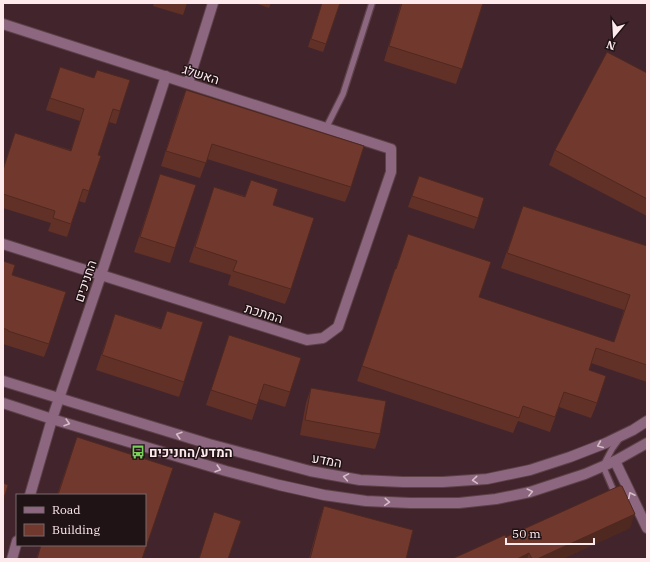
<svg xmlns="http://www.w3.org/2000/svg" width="650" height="562" viewBox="0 0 650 562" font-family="'IBM Plex Serif',Heebo,serif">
  <rect width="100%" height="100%" fill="#42252c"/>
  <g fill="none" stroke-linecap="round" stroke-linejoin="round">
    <g stroke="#5c4147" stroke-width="8">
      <path id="service" d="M326,128l17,-34 29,-91
        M615,494l-12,-28 9,-17 8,-11"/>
    </g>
    <g stroke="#5c4147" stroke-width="12">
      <path id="minor" d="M3,24l388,125v23l-53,155 -15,11 -16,2 -304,-96
        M188,83l25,-80
        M615,461l32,67
        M30,495l22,-76 49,-144 65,-199
        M12,559l5,-18"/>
    </g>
    <g stroke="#5c4147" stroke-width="12">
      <path id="tertiary" d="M3,381l206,63 101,27 50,9 43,2h40l44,-3 43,-9 40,-13 36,-14 27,-13 14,-9
        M3,403l49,16 174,52 53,14 45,10 42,6 44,2h49l37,-4 34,-7 55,-18 30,-13 32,-18"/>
    </g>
    <use href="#service" stroke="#8d6680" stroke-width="5.5"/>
    <use href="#minor" stroke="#8d6680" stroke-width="10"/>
    <use href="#tertiary" stroke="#8d6680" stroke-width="10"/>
  </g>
  <path fill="#613128" d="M154,3h33l-4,12 -30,-9z
    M255,3h16l-2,5z
    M322,3l4,41 -3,8 -15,-5z
    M401,3h82l-27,81 -72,-23z
    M60,67l34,11 3,-8 23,41 -4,13 -7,-2 -11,33 -9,36 -4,12 -6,-2 -12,36 -19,-6 3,-8 -48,-15v-40l12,-35 56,17 9,-29 -34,-11z
    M647,73v143l-98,-51 6,-15z
    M186,90l165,97 -6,15 -138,-43 -7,19 -39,-12 19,-61z
    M160,174l15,74 -5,15 -36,-11z
    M419,176l59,42 -4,11 -66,-22z
    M251,180l22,25 18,84 -6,15 -57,-19 3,-10 -42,-13 25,-75 31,9z
    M523,206l124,40v136l-56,-19 -2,7 8,33 -6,15 -32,-11 -9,25 -32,-11 -5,12 -156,-52 33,-97 18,-50 71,63 135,45 10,-32 -123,-42z
    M3,261l9,14 37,69 -5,13 -41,-13z
    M167,311l17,71 -5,15 -83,-27 19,-56 46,14z
    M229,335l61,57 -5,15 -26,-8 -7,21 -46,-15z
    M311,388l69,46 -5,15 -75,-14 6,-32z
    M77,437l96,31 -31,91h-106l5,-14h104v-50h-88z
    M324,506l82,53h-97l10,-38z
    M630,528l-68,31h-109l1,-1 52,-21z"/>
  <path fill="#4f2820" d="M635,514l-5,14 -68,31h-25z
    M529,553l-2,6h-10z"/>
  <path fill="#71392e" stroke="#4f2820" d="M322,3h18l-14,41 -15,-5z
    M402,3h81l-21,66 -73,-23z
    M607,52l40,21v126l-92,-49z
    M60,67l34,11 3,-8 33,10 -10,31 -7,-2 -15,46 3,1 -12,35 -6,-2 -12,35 -18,-6 2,-7 -52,-17v-24l12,-37 56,18 13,-42 -34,-11z
    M186,90l178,56 -13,41 -139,-43 -6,19 -40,-12z
    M160,174l36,11 -21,63 -35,-11z
    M419,176l65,22 -6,20 -66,-22z
    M251,180l27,9 -5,16 41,13 -23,71 -58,-18 4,-10 -42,-14 19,-60 31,10z
    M523,206l124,40v119l-51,-17 -7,22 17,6 -9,27 -33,-11 -9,25 -32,-11 -4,12 -157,-52 33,-97h1l12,-35 83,28 -12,35 135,45 16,-47 -123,-42z
    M3,261l12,4 -3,10 54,17 -17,52 -41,-13v-1l-5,-2z
    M167,311l36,11 -19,60 -82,-27 13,-41 46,15z
    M229,335l72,23 -11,34 -26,-8 -7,21 -46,-15z
    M311,388l75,13 -6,33 -75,-14z
    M77,437l96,31 -31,91h-105l4,-14h104v-50h-87z
    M3,483l5,2 -5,16z
    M619,486h3l13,28 -98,45h-5l-3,-6 -12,6h-63v-1l51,-23 1,2z
    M324,506l89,24 -7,29h-96z
    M214,512l27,9 -13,38h-29z"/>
  <defs><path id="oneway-chevron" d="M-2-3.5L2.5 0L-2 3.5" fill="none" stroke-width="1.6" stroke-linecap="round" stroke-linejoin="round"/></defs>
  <g stroke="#d6bcc7">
    <use href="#oneway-chevron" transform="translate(67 423) rotate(17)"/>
    <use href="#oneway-chevron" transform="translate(179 435) rotate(-163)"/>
    <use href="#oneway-chevron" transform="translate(600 445) rotate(158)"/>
    <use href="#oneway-chevron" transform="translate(218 469) rotate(17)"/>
    <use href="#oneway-chevron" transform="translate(346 477) rotate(-170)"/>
    <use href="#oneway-chevron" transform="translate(475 480) rotate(175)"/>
    <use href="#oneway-chevron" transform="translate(530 492) rotate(-14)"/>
    <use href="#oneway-chevron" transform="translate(631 495) rotate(-116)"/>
    <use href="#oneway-chevron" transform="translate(387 502) rotate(4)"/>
  </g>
  <defs>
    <g id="bus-bare" transform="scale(1.08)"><path d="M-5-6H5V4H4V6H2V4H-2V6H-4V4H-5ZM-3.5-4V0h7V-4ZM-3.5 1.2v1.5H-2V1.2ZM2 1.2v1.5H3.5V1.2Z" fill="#78d158" stroke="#201316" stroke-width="2.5" paint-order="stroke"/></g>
  </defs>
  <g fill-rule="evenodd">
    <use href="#bus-bare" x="138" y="452"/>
  </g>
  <g text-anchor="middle" stroke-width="3" stroke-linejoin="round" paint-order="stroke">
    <g font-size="13" fill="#feeaed" stroke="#201316">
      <text transform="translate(201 74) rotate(18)" y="5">האשלג</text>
      <text transform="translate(85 281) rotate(-71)" y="5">החניכים</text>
      <text transform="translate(264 313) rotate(17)" y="5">המתכת</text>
      <text transform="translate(327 460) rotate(10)" y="5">המדע</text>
    </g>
    <g font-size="13" font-weight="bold" fill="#feeaed" stroke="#201316" text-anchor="start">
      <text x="149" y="457">המדע/החניכים</text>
    </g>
  </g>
  <rect width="650" height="562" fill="none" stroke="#feeaed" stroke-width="8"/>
  <rect x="16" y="494" width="130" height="52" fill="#201316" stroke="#79696c"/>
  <rect x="24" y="507" width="20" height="6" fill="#8d6680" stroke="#79696c"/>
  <text x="52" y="514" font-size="12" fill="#feeaed">Road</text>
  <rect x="24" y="524" width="20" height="12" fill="#71392e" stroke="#79696c"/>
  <text x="52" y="534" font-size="12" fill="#feeaed">Building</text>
  <g transform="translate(614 36) rotate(198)" stroke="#201316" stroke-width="3" paint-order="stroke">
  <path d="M0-3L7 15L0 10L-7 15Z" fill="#feeaed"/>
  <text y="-6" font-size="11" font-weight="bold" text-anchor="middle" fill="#feeaed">N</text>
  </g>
  <path d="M506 538v6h88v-6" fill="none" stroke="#feeaed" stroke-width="2"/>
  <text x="512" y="538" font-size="12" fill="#feeaed" stroke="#201316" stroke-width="3" paint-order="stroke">50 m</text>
</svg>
